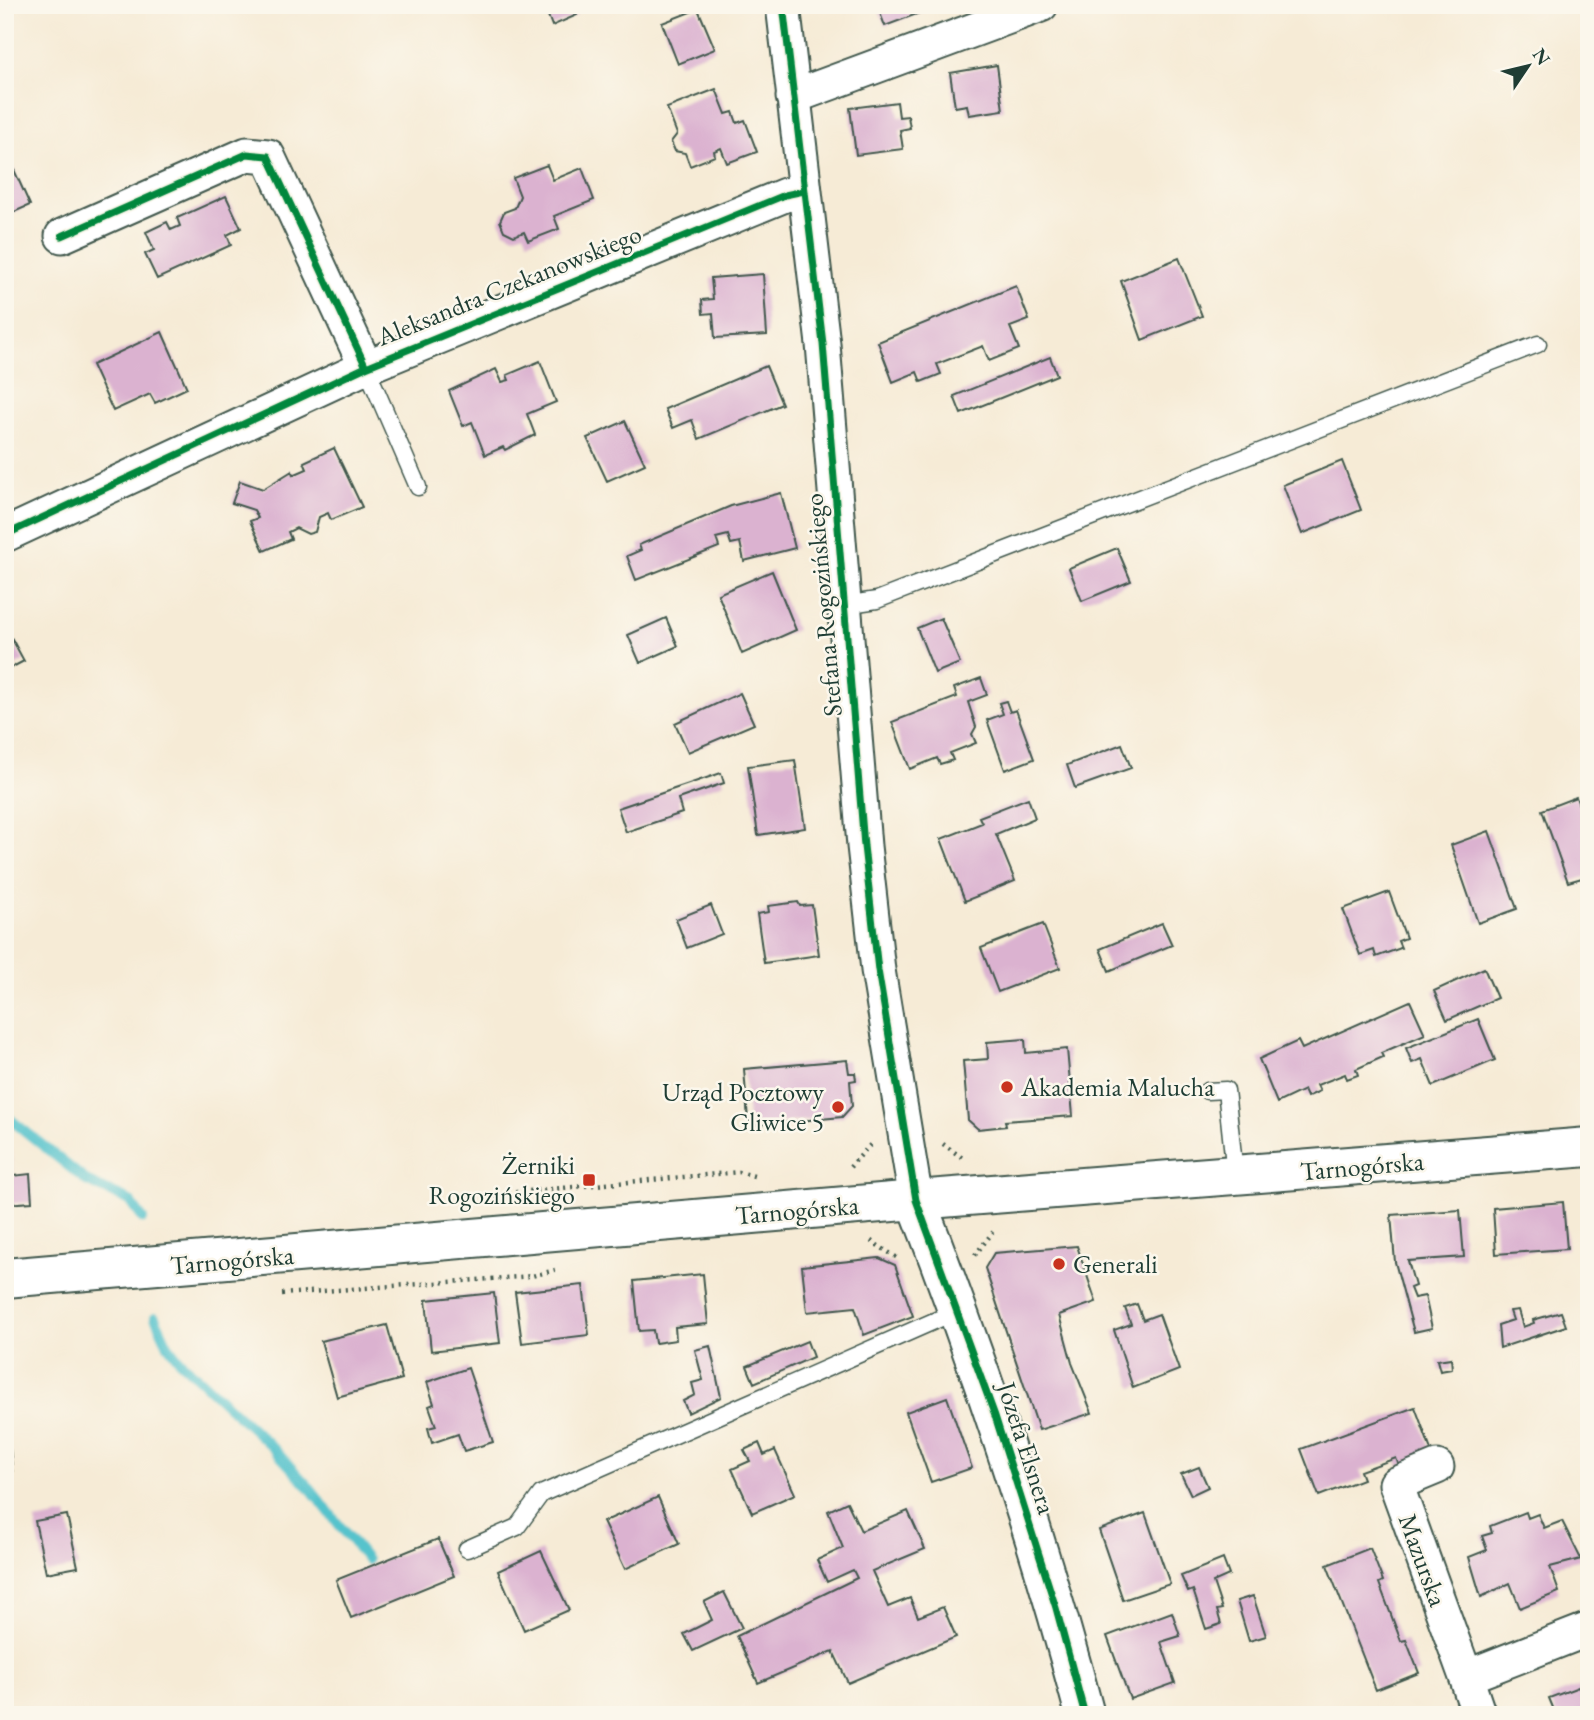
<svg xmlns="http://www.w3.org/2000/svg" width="1594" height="1720" viewBox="0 0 1594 1720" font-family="'EB Garamond',serif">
  <rect width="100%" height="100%" fill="#fbf7ec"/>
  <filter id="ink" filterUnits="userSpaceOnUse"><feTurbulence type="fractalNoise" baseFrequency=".0143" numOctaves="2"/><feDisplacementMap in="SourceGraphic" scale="14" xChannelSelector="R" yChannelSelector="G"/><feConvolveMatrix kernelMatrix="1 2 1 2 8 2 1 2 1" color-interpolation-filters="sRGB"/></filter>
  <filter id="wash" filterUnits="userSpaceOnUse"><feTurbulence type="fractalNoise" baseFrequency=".00686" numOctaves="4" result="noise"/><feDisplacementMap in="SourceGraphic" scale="28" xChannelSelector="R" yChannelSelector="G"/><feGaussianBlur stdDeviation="1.57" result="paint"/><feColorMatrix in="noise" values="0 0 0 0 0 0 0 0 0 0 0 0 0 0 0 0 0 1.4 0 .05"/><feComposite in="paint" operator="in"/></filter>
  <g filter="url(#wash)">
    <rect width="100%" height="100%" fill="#f6ebd6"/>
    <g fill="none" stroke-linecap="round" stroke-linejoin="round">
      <path stroke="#56c3cc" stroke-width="10" d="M5,1115l83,67 42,19 13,18
        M155,1317l13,28 12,16 92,86 37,40 58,73"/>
    </g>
    <g id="blocks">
      <path fill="#dbb2d0" d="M544,5h29l4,10 -25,11z
        M877,5h46l2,6 -40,15z
        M698,9l17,40 -37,15 -16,-41z
        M997,65l6,45 -34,5 -2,-10 -12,2 -5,-34z
        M716,89l10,25 7,-2 4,11 8,-3 12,32 -30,11 -6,-15 -7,3 1,5 -25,10 -5,-13 -10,-2 -4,-9 6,-8 -10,-26z
        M897,102l2,15 9,-1 2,12 -10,2 3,19 -47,6 -6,-47z
        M5,150l25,55 -25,11z
        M547,165l6,15 29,-12 12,32 -40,16 5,13 -31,12 -4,-9 -10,4 -10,-5 -4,-10 4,-9 11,-4 5,-12 -7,-18z
        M226,196l15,32 -14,7 4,10 -74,34 -12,-25 9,-4 -8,-18 21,-10 4,8 9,-4 -3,-8z
        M1179,258l23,58 -60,24 -21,-59z
        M763,274l4,61 -52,3 -2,-25 -10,1 -1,-14 11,-1 -2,-21z
        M1016,286l13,34 -19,7 9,22 -30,12 -6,-15 -46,18 4,10 -20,8 -4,-10 -24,10 -15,-40z
        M162,332l25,56 -32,15 -5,-9 -37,17 -21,-46z
        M1050,357l7,18 -96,39 -7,-18z
        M540,361l16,41 -29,12 8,21 -30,15 -2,-3 -18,8 -13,-33 -9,4 -14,-35 47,-22 6,13 7,-2 -2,-5z
        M766,366l16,38 -83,35 -7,-19 -19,8 -8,-19z
        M625,421l20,43 -38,17 -20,-43z
        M334,448l28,59 -31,13 -3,-7 -9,4 -4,15 -7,2 -12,-6 -8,4 3,7 -27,12 -14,-30 8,-3 -4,-8 -22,-7 8,-22 23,8 29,-18 1,4 14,-6 -3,-7z
        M1342,461l19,49 -59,24 -19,-49z
        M781,493l14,55 -51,13 -4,-19 -9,2 -3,-9 -12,3 3,9 -83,33 -9,-24 14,-6 -2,-5 92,-39z
        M1117,548l14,33 -49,20 -13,-33z
        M772,571l24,59 -54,24 -24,-60z
        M666,618l12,28 -38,17 -12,-28z
        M941,618l19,45 -25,10 -18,-45z
        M5,626l19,35 -19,10z
        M981,678l6,17 -19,7 8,25 -4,7 4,9 -26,10 3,7 -13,4 -3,-6 -27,11 -18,-47 65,-25 -3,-9z
        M740,693l14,31 -66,28 -13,-29z
        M1006,701l4,11 6,-2 18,49 -29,11 -18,-50 16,-6 -4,-11z
        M1122,744l9,24 -56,20 -8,-23z
        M795,760l10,68 -47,7 -10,-69z
        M721,773l3,10 -46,16 4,14 -56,19 -8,-24z
        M1576,797l13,36v43l-21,6 -26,-72z
        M1028,798l7,20 -39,16 19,47 -50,20 -24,-62 41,-16 -3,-6z
        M1489,831l28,78 -39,14 -27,-78z
        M1389,892l17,46 -8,3 3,7 -25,9 -2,-7 -14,5 -17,-46z
        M798,902l2,4 12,-1 7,50 -55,8 -7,-49 12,-2 -1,-6z
        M711,905l11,29 -35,14 -11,-29z
        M1162,923l10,22 -63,26 -9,-22z
        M1043,924l17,44 -62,24 -17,-44z
        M1484,968l13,30 -50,22 -13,-29z
        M1410,1001l15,33 -44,19 2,4 -27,12 2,6 -11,4 -2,-5 -28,11 3,6 -13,6 -3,-7 -27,13 -18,-44 39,-18 4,8z
        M1478,1019l17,41 -62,26 -11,-27 -10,4 -6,-15z
        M1025,1039l1,14 41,-4 6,67 -68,5 1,5 -28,3 -10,-9 -5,-59 25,-2 -1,-17z
        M847,1060l2,13h6l1,7 -6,1 2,25 -10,11 -87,8 -7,-5 -4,-51z
        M11,1148l2,28 17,-2 2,28 -27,2v-55z
        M1563,1202l4,47 -71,5 -3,-46z
        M1460,1210l4,47 -56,4 7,25 -5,2 4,10 11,-2 7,32 -18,4 -19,-70 -4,-47z
        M1077,1246l19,56 -37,13 13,48 20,50 -53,17 -54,-162 9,-15z
        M879,1258l16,7 18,51 -49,19 -9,-28 -48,5 -5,-46z
        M703,1274l5,50 -33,3 1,13 -21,3 -2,-13 -14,1 -5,-50z
        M583,1285l6,50 -67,8 -7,-51z
        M494,1293l6,50 -69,8 -5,-51z
        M1137,1304l6,16 16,-6 20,56 -46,18 -19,-58 17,-6 -6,-16z
        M1518,1310l5,17 11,-4 -1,-3 28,-8 5,14 -66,22 -2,-23 15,-5 -3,-9z
        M387,1325l15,54 -65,18 -16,-56z
        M807,1341l6,16 -59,26 -7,-17z
        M710,1346l11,51 -33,16 -5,-12 12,-6 -3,-12 11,-3 -8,-30z
        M1451,1358l1,11 -12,2 -3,-11z
        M468,1368l25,74 -29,9 -6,-17 -26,9 -4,-15 8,-2 -7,-20 5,-2 -7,-22z
        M947,1397l25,71 -41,14 -25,-70z
        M1415,1407l17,46 -33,13 -3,-8 -36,13 3,8 -44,17 -18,-47z
        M5,1429h3l5,49 -8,1z
        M759,1443l5,12 11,-5 20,44 -43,19 -20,-44 18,-8 -6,-11z
        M1199,1467l9,20 -17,8 -10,-21z
        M658,1497l21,47 -54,25 -22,-47z
        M847,1502l14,29 47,-20 17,38 -53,22 16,36 22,-9 8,19 25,-10 13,30 -108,46 -15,-32 -75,32 -21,-47 120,-58 -4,-8 -26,12 -10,-22 26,-12 -15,-37z
        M1526,1512l2,6 10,-4 6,14 18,-7 19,38 -31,8 9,25 -39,16 -10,-25 -29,14 -12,-40 18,-7 -5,-14 10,-3 -2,-7z
        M1145,1513l25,71 -47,16 -24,-70z
        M67,1515l11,52 -32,6 -11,-52z
        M438,1539l16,37 -103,42 -15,-38z
        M1370,1548l13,33 -4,2 22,58 5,-1 13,33 -43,17 -49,-125z
        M541,1551l28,59 -45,20 -26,-59z
        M1223,1559l6,16 -16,7 9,27 -5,1 4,14 -15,5 -13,-39 -5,2 -7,-16z
        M724,1592l18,36 -49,23 -9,-17 28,-14 -8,-18z
        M1253,1596l13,40 -17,5 -12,-40z
        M1172,1612l8,24 -19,6 14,41 -45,16 -23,-63z
        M1589,1683v32h-33l-7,-17z"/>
    </g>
  </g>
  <g filter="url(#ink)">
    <use href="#blocks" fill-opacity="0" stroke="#3f574c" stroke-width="2"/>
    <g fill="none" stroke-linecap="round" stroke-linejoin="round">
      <g stroke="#3f574c" stroke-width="19">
        <path id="service" d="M366,367l52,120
          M844,605l33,-5 661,-256
          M1207,1091l19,-1 9,84
          M467,1549l50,-22 24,-33 416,-183"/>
      </g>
      <g stroke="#3f574c" stroke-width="37">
        <path id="minor" d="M783,5l40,339 41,502 14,124 38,230
          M793,97l248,-92
          M62,236l185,-82 21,2 98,211
          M5,535l361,-168 419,-172 19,-4
          M1437,1467l-41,17 70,193
          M1479,1715l-13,-38 123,-48"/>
      </g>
      <g stroke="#3f574c" stroke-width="42">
        <path id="tertiary" d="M916,1200c65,168 123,340 169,515"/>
      </g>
      <g stroke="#3f574c" stroke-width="42">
        <path id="primary" d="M5,1278l911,-78 673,-53"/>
      </g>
      <path stroke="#3f574c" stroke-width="4.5" stroke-dasharray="2 5" stroke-linecap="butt" d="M943,1144l21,15
        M850,1167l22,-24
        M495,1197l12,-4 232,-21 15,4
        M871,1241l28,18
        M975,1255l18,-23
        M282,1294l250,-18 23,-6"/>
      <use href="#service" stroke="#fff" stroke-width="16"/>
      <use href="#minor" stroke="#fff" stroke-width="33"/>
      <use href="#tertiary" stroke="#fff" stroke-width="38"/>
      <use href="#primary" stroke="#fff" stroke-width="38"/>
      <g stroke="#fbf7ec" stroke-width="11">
        <path id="cycleway" d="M783,5l40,339 41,502 14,124 38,230 79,216 61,192 29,107
          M62,236l185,-82 21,2 98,211
          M5,535l361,-168 419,-172 19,-4"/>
      </g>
      <use href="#cycleway" stroke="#00873e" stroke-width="7"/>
    </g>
  </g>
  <g fill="#c8321e" stroke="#fbf7ec" stroke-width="2.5">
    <circle cx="1007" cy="1087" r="7"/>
    <circle cx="838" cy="1107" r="7"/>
    <rect x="582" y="1173" width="14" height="14" rx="3.5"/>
    <circle cx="1059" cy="1264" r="7"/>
  </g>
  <g text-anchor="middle" stroke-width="5" stroke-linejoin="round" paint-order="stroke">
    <g font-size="26" fill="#1f3d34" stroke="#fbf7ec">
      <text transform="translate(509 285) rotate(-22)" y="9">Aleksandra Czekanowskiego</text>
      <text transform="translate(823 605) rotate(-95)" y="9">Stefana Rogozińskiego</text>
      <text transform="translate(1362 1166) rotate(-5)" y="9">Tarnogórska</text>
      <text transform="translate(797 1210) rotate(-5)" y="9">Tarnogórska</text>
      <text transform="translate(232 1260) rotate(-5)" y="9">Tarnogórska</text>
      <text transform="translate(1027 1448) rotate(72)" y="9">Józefa Elsnera</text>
      <text transform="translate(1423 1560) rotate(70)" y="9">Mazurska</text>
    </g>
    <g font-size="26" fill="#1f3d34" stroke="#fbf7ec" text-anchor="start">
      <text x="1021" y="1096">Akademia Malucha</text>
      <text x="824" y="1101" text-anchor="end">Urząd Pocztowy<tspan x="824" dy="30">Gliwice 5</tspan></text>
      <text x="575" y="1174" text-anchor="end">Żerniki<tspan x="575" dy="30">Rogozińskiego</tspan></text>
      <text x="1073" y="1273">Generali</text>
    </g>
  </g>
  <rect width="1594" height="1720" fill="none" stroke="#fbf7ec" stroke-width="28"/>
  <g transform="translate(1528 66) rotate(55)" stroke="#fbf7ec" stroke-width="5" paint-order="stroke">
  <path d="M0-5L12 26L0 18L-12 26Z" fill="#1f3d34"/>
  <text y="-10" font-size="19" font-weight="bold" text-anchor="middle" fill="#1f3d34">N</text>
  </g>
</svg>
